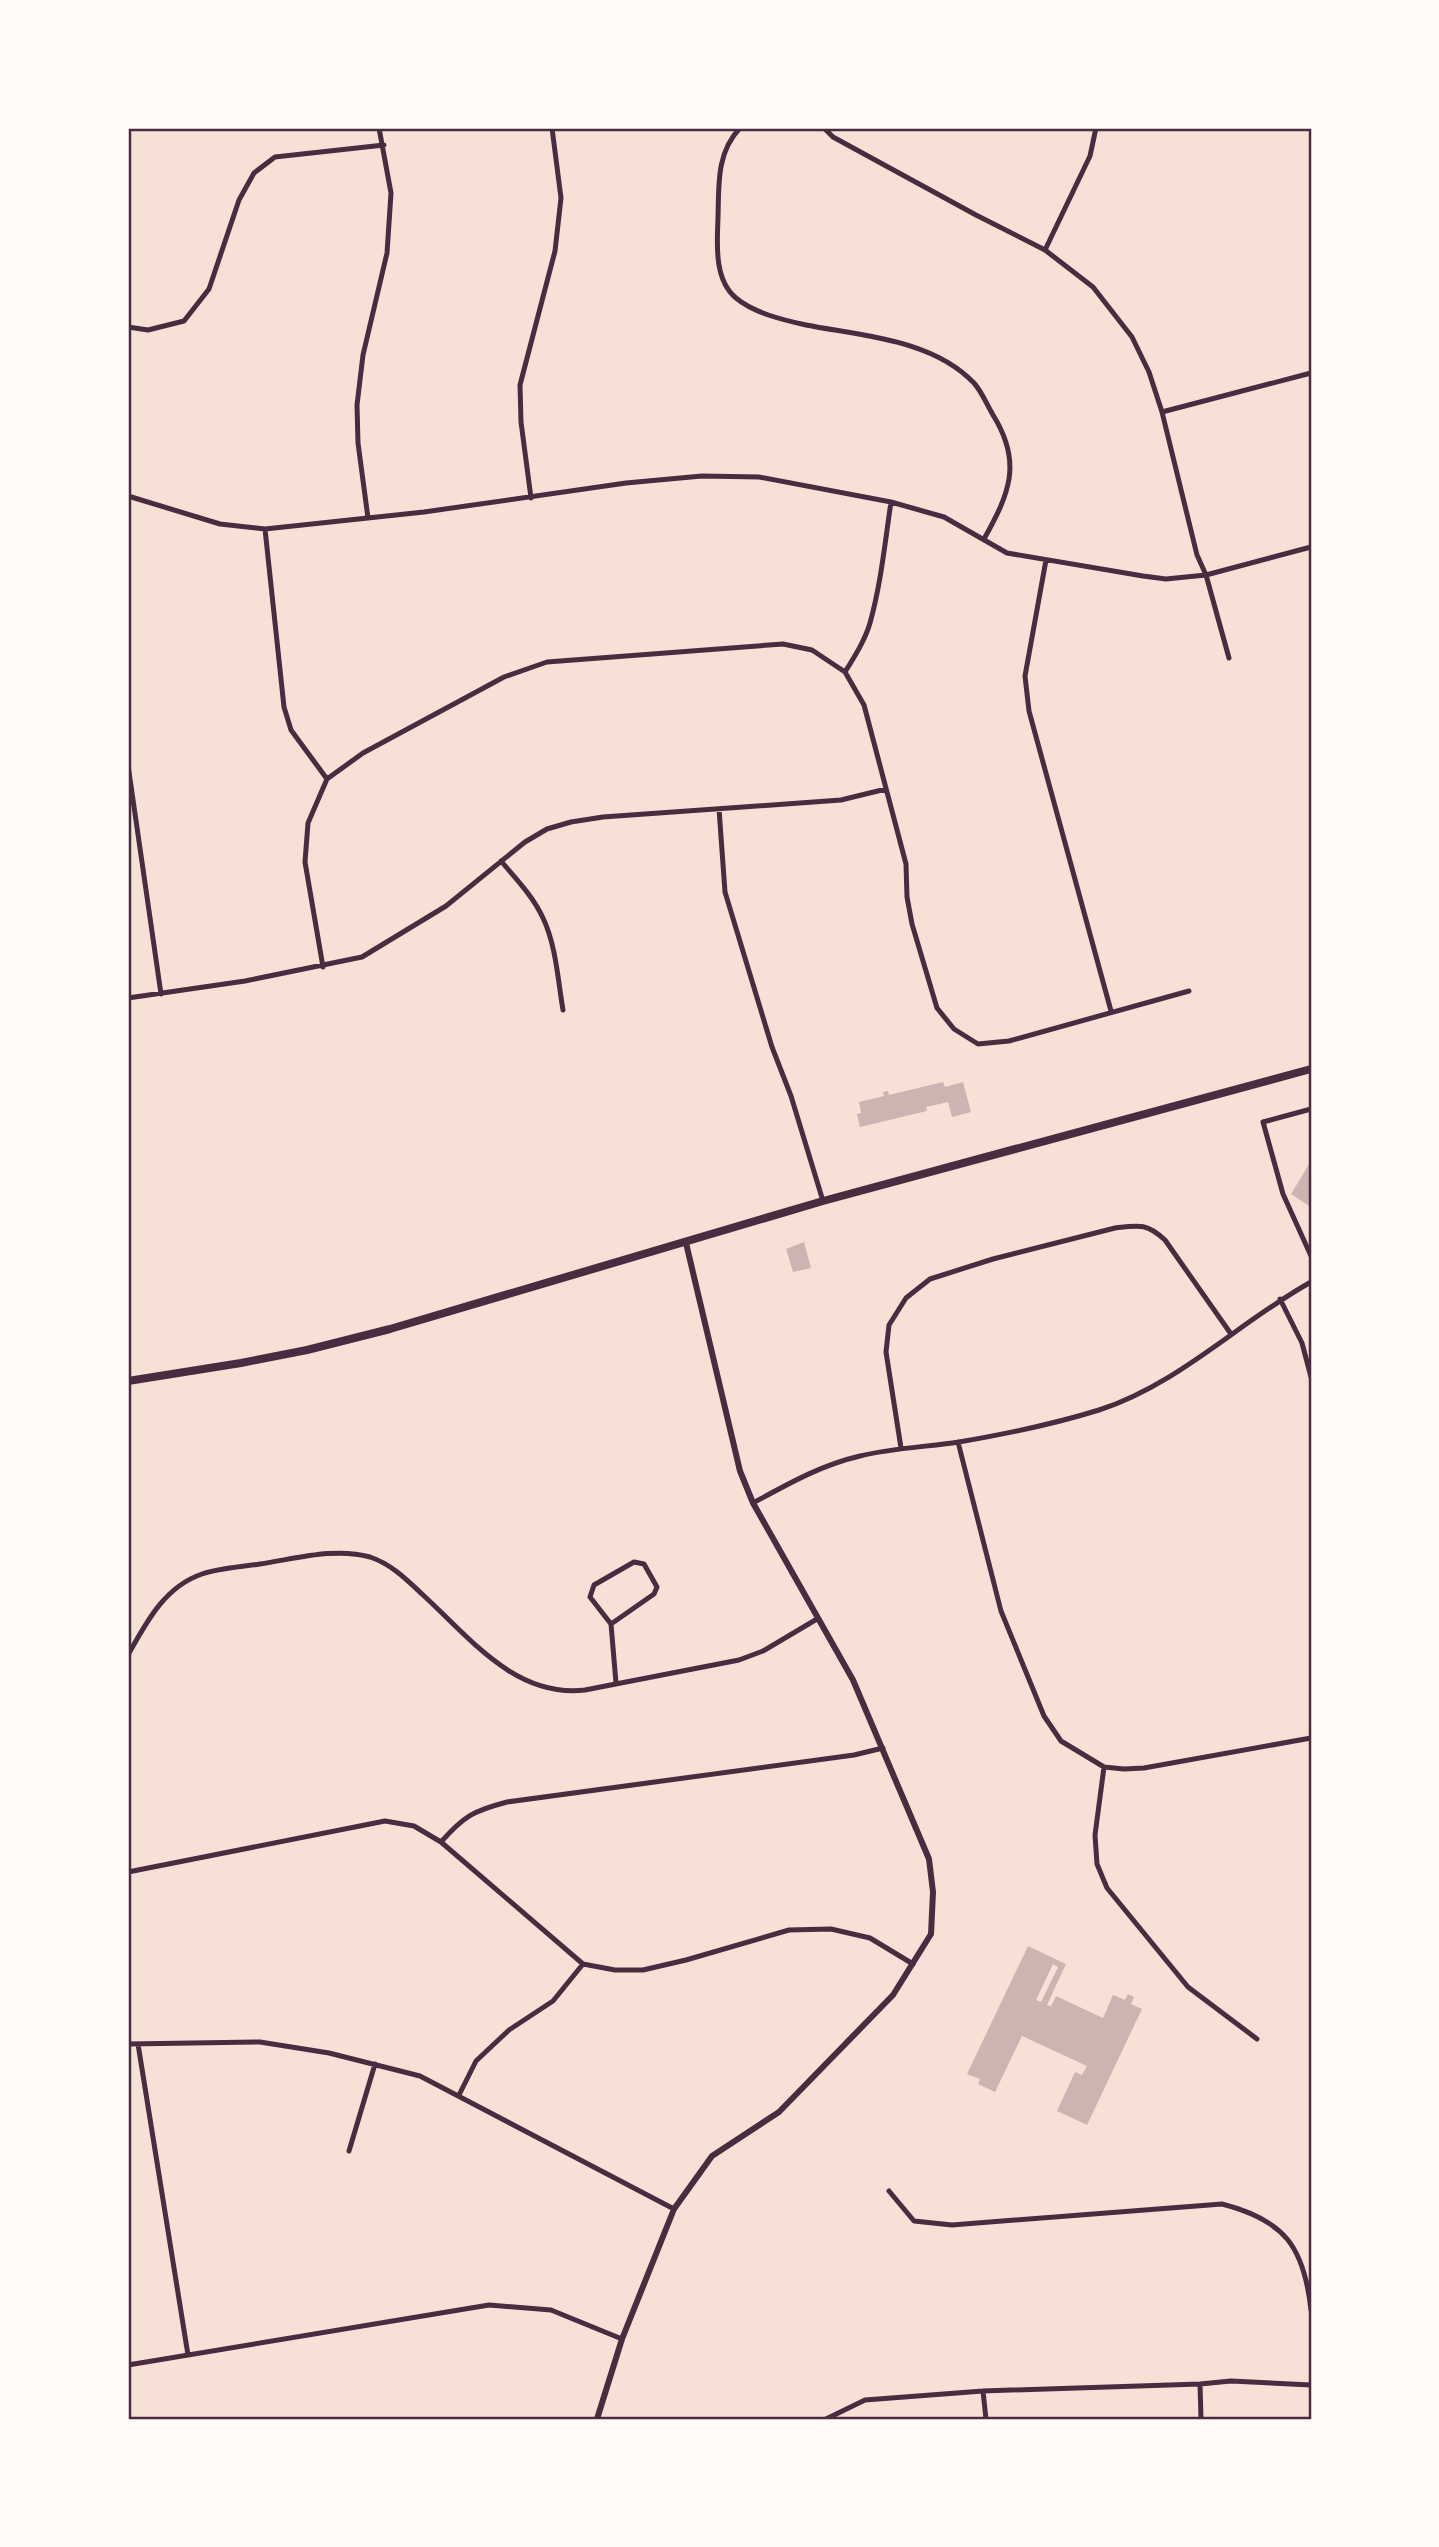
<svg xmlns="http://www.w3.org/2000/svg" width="1439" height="2547" viewBox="0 0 1439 2547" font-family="'Fira Sans Condensed',sans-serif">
  <rect width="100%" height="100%" fill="#f7e1d7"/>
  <path fill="#ccb4b1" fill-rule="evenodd" d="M943,1082l2,5 18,-5 8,30 -19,5 -4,-15 -22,5 1,4 -67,16 -3,-13 4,-1 -2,-11 25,-6 -1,-4 5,-1 1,4z
    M1311,1161v42l-2,3 -18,-12z
    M804,1242l7,26 -18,4 -7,-23z
    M1028,1946l38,18 -19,41 4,1 5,-10 47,22 10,-23 12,5 3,-6 6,3 -3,7 11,5 -55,116 -30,-14 18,-39 7,3 5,-9 -65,-30 -27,56 -17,-8 2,-5 -13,-5zM1053,1964l5,3 -17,35 -5,-2z"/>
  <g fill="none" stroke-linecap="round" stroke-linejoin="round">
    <path stroke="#4a2c40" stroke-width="5" d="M740,128c-24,25 -21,58 -22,90 -1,26 -4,62 18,80 18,15 47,22 70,27 56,11 126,14 168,58 8,9 13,22 19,32 30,48 16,79 -9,124
      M824,128l9,9 143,78 69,35 48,37 39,50 17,35 13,40 35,143 9,20 23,83
      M1045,250l45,-94 6,-28
      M128,327l20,3 36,-9 25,-32 30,-89 15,-27 21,-16 109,-12
      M1162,412l149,-39
      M128,496l92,28 45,5 159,-17 202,-29 76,-7 57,1 132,25 53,15 63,36 136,23 23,3 40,-4 105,-28
      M531,498l-10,-76 -1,-37 35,-134 6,-53 -9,-70
      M368,518l-10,-75 -1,-38 6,-50 24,-102 4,-60 -12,-65
      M265,529l19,178 7,23 36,49
      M1046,560l-21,116 4,35 82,300
      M845,672c10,-16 20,-32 25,-49 11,-39 15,-81 21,-121
      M128,765l33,229
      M719,809l6,83 47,155 19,49 32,105
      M501,861c15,18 32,35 42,57 13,27 15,63 20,92
      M323,967l-18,-105 3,-39 19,-44 36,-26 141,-76 43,-15 236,-18 29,6 33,22 19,33 42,159 1,33 5,27 25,84 17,21 24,15 31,-3 180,-50
      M128,998l117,-17 117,-24 84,-51 79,-64 22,-13 24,-7 32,-5 238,-17 45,-11
      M1311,1109l-48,13 20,72 28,62
      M1280,1299l22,44 9,34
      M958,1442l43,169 43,105 17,25 43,26 20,2 20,-1 167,-30
      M901,1448l-15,-96 3,-27 17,-27 24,-19 63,-20 122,-31c24,-3 32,-5 50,12l66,94
      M753,1503c35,-19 68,-38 107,-47 32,-8 66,-9 99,-14 47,-8 95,-18 140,-32 80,-26 140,-88 212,-128
      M611,1624l-21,-27 4,-12 40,-23 10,2 13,23 -3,7 -43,30 5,59
      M128,1655c18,-32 36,-68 74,-81 18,-6 39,-7 58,-10 35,-5 75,-17 110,-7 21,7 36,22 52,37 47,43 93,104 163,96l154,-30 24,-9 54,-32
      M1104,1767l-9,68 2,29 10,24 81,99 69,52
      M441,1842c23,-26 32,-31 66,-40l347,-47 29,-7
      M128,1872l257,-51 29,5 27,16 142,122 32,6h28l43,-10 103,-30 42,-1 39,9 43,26
      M128,2044l132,-2 69,11 91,23 254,133
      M138,2044l50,311
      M459,2095l17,-34 33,-31 44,-29 30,-37
      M349,2151l26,-87
      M889,2191l25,30 38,4 270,-21c62,16 82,42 89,106
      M128,2365l361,-60 62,5 71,29
      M1200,2384l1,35
      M983,2391l3,28
      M826,2419l39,-19 118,-9 217,-7 31,-3 80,4"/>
    <path stroke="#4a2c40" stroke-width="6" d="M597,2419l25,-80 52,-130 38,-53 67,-44 114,-117 38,-61 2,-42 -4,-33 -76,-179 -100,-177 -13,-32 -54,-228"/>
    <path stroke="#4a2c40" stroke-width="8" d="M128,1381l113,-18 66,-13 83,-21 433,-128 488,-132"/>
  </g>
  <rect width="1439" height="2547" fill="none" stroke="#fffaf5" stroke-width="259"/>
  <rect x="130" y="130" width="1180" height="2288" fill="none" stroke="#4a2c40" stroke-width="2.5"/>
</svg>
